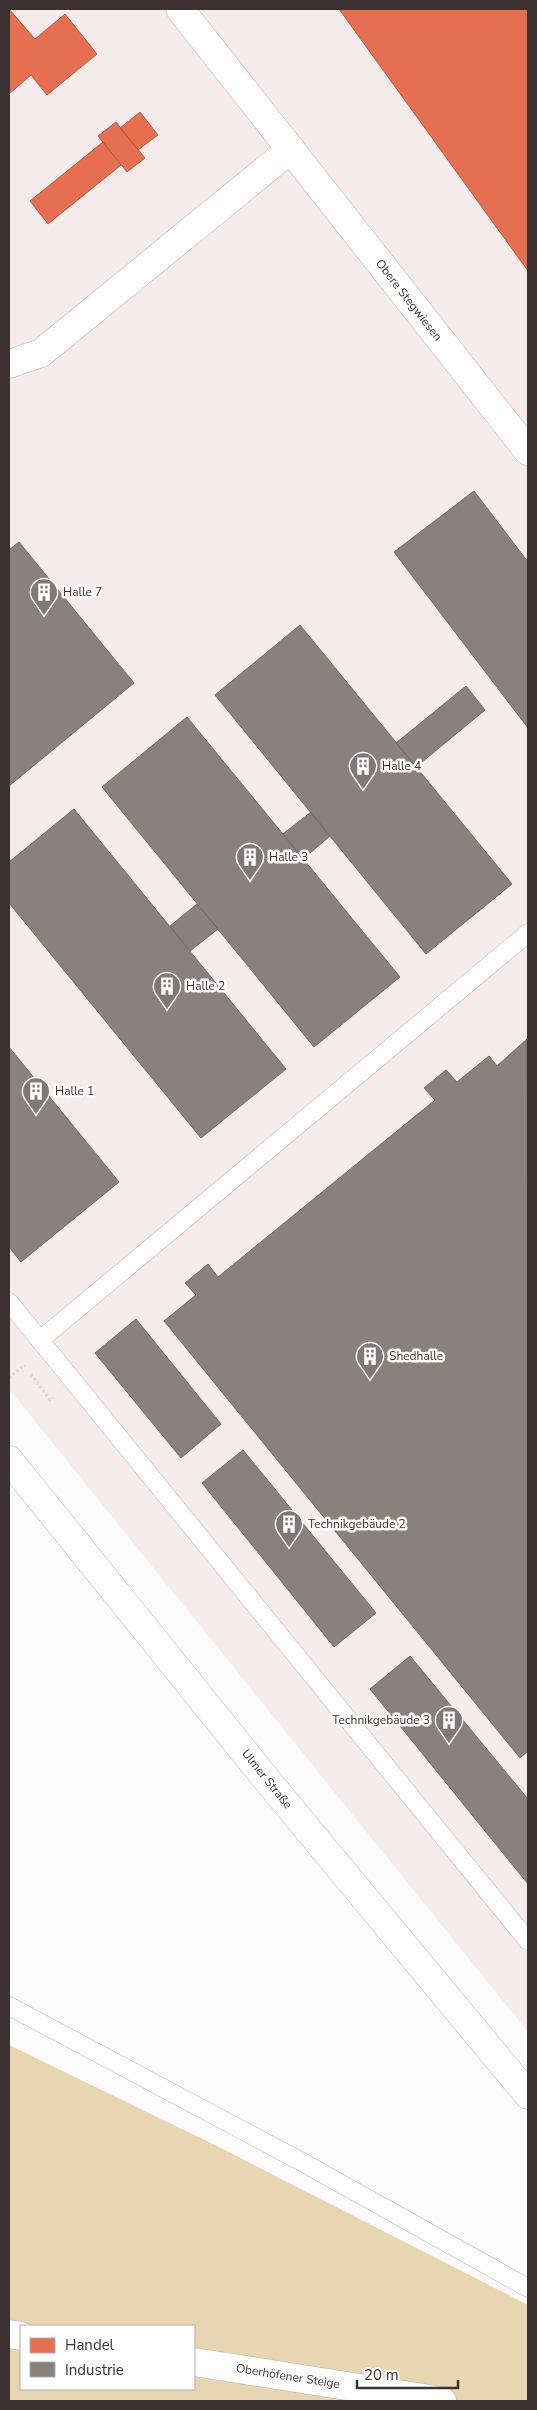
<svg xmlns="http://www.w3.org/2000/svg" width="537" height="2410" viewBox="0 0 537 2410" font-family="'Nunito Sans',sans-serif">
  <rect width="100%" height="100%" fill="#fbfbfb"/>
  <path fill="#f5eceb" d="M9,9h519v2023l-519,-643z"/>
  <path fill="#e8d5b1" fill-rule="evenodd" d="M9,2045l210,102 309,158v96h-519zM21,2326h173v63h-173z"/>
  <path fill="#e76f51" stroke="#b45c47" d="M9,9l26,30 30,-25 32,40 -50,41 -16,-20 -22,19z
    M339,9h189v262z
    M140,112l18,23 -20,15 -18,-22z
    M116,122l29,36 -18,14 -29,-36z
    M103,142l18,23 -73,59 -18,-23z"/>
  <path fill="#8a817c" stroke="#736965" d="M474,491l54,71v166l-134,-176z
    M19,542l115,141 -125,103v-236z
    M300,625l212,259 -86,70 -211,-259z
    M466,686l19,24 -69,57 -20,-24z
    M187,717l213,260 -86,70 -212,-260z
    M74,809l212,260 -85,69 -192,-235v-41z
    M311,812l19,24 -27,23 -20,-25z
    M197,904l21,25 -28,22 -20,-25z
    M527,1039l1,712 -8,7 -356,-437 32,-26 -11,-12 23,-19 10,13 217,-177 -11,-12 22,-18 11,12 32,-26 8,10z
    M9,1047l110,135 -98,80 -12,-15z
    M136,1319l85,105 -40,34 -86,-105z
    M243,1450l133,163 -42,34 -132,-164z
    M410,1656l118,143v85l-158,-195z"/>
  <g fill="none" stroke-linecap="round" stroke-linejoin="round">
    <g stroke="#b9b3b3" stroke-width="19">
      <path id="lane" d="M9,1302l519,639
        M40,1340l488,-407
        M9,2006l293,156 226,126"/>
    </g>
    <g stroke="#b9b3b3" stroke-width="29">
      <path id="street" d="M180,9l348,442
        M9,364l32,-11 250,-204
        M9,2334l12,2
        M194,2362l248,39"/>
    </g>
    <g stroke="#b9b3b3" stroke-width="29">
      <path id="secondary" d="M9,1460l262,325 257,310"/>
    </g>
    <path stroke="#dad8d8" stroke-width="3" stroke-dasharray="2.5 2.5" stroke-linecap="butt" d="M31,1374l19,26 3,-2
      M9,1378l15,-13 1,2"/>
    <use href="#lane" stroke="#fefefe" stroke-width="18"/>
    <use href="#street" stroke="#fefefe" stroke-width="28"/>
    <use href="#secondary" stroke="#fefefe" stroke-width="28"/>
  </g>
  <defs>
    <g id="building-pin" transform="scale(1.4375)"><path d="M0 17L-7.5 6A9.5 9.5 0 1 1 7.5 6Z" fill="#807777" stroke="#fff"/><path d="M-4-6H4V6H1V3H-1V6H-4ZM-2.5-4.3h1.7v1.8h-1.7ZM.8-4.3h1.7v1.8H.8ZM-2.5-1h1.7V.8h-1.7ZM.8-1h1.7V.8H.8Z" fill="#fff"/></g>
  </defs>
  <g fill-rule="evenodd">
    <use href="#building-pin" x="44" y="592"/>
    <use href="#building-pin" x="363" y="766"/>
    <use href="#building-pin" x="250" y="857"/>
    <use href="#building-pin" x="167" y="986"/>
    <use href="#building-pin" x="36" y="1091"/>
    <use href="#building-pin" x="370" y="1356"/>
    <use href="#building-pin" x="289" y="1524"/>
    <use href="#building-pin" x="449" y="1720"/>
  </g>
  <g text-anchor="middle" stroke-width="5" stroke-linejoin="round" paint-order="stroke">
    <g font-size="12" fill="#3d3030" stroke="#fff">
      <text transform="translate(409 300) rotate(52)" y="4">Obere Stegwiesen</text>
      <text transform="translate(267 1779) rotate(51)" y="4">Ulmer Straße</text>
      <text transform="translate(288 2376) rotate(9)" y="4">Oberhöfener Steige</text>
    </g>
    <g font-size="12" fill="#3d3030" stroke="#fff" text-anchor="start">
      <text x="63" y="596">Halle 7</text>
      <text x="382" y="770">Halle 4</text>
      <text x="269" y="861">Halle 3</text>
      <text x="186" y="990">Halle 2</text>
      <text x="55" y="1095">Halle 1</text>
      <text x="389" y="1360">Shedhalle</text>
      <text x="308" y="1528">Technikgebäude 2</text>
      <text x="430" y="1724" text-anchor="end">Technikgebäude 3</text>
    </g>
  </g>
  <rect width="537" height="2410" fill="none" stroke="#3d3030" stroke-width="20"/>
  <rect x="20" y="2325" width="175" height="65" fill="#ffffff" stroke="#b1acac"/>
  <rect x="30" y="2338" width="25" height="15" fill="#e76f51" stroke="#b1acac"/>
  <text x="65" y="2350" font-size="15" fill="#3d3030">Handel</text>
  <rect x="30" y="2362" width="25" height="15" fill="#8a817c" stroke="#b1acac"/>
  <text x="65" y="2375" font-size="15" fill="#3d3030">Industrie</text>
  <path d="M357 2380v8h101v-8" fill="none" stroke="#3d3030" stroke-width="2.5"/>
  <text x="364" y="2380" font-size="15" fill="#3d3030" stroke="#ffffff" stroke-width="4" paint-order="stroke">20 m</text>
</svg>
